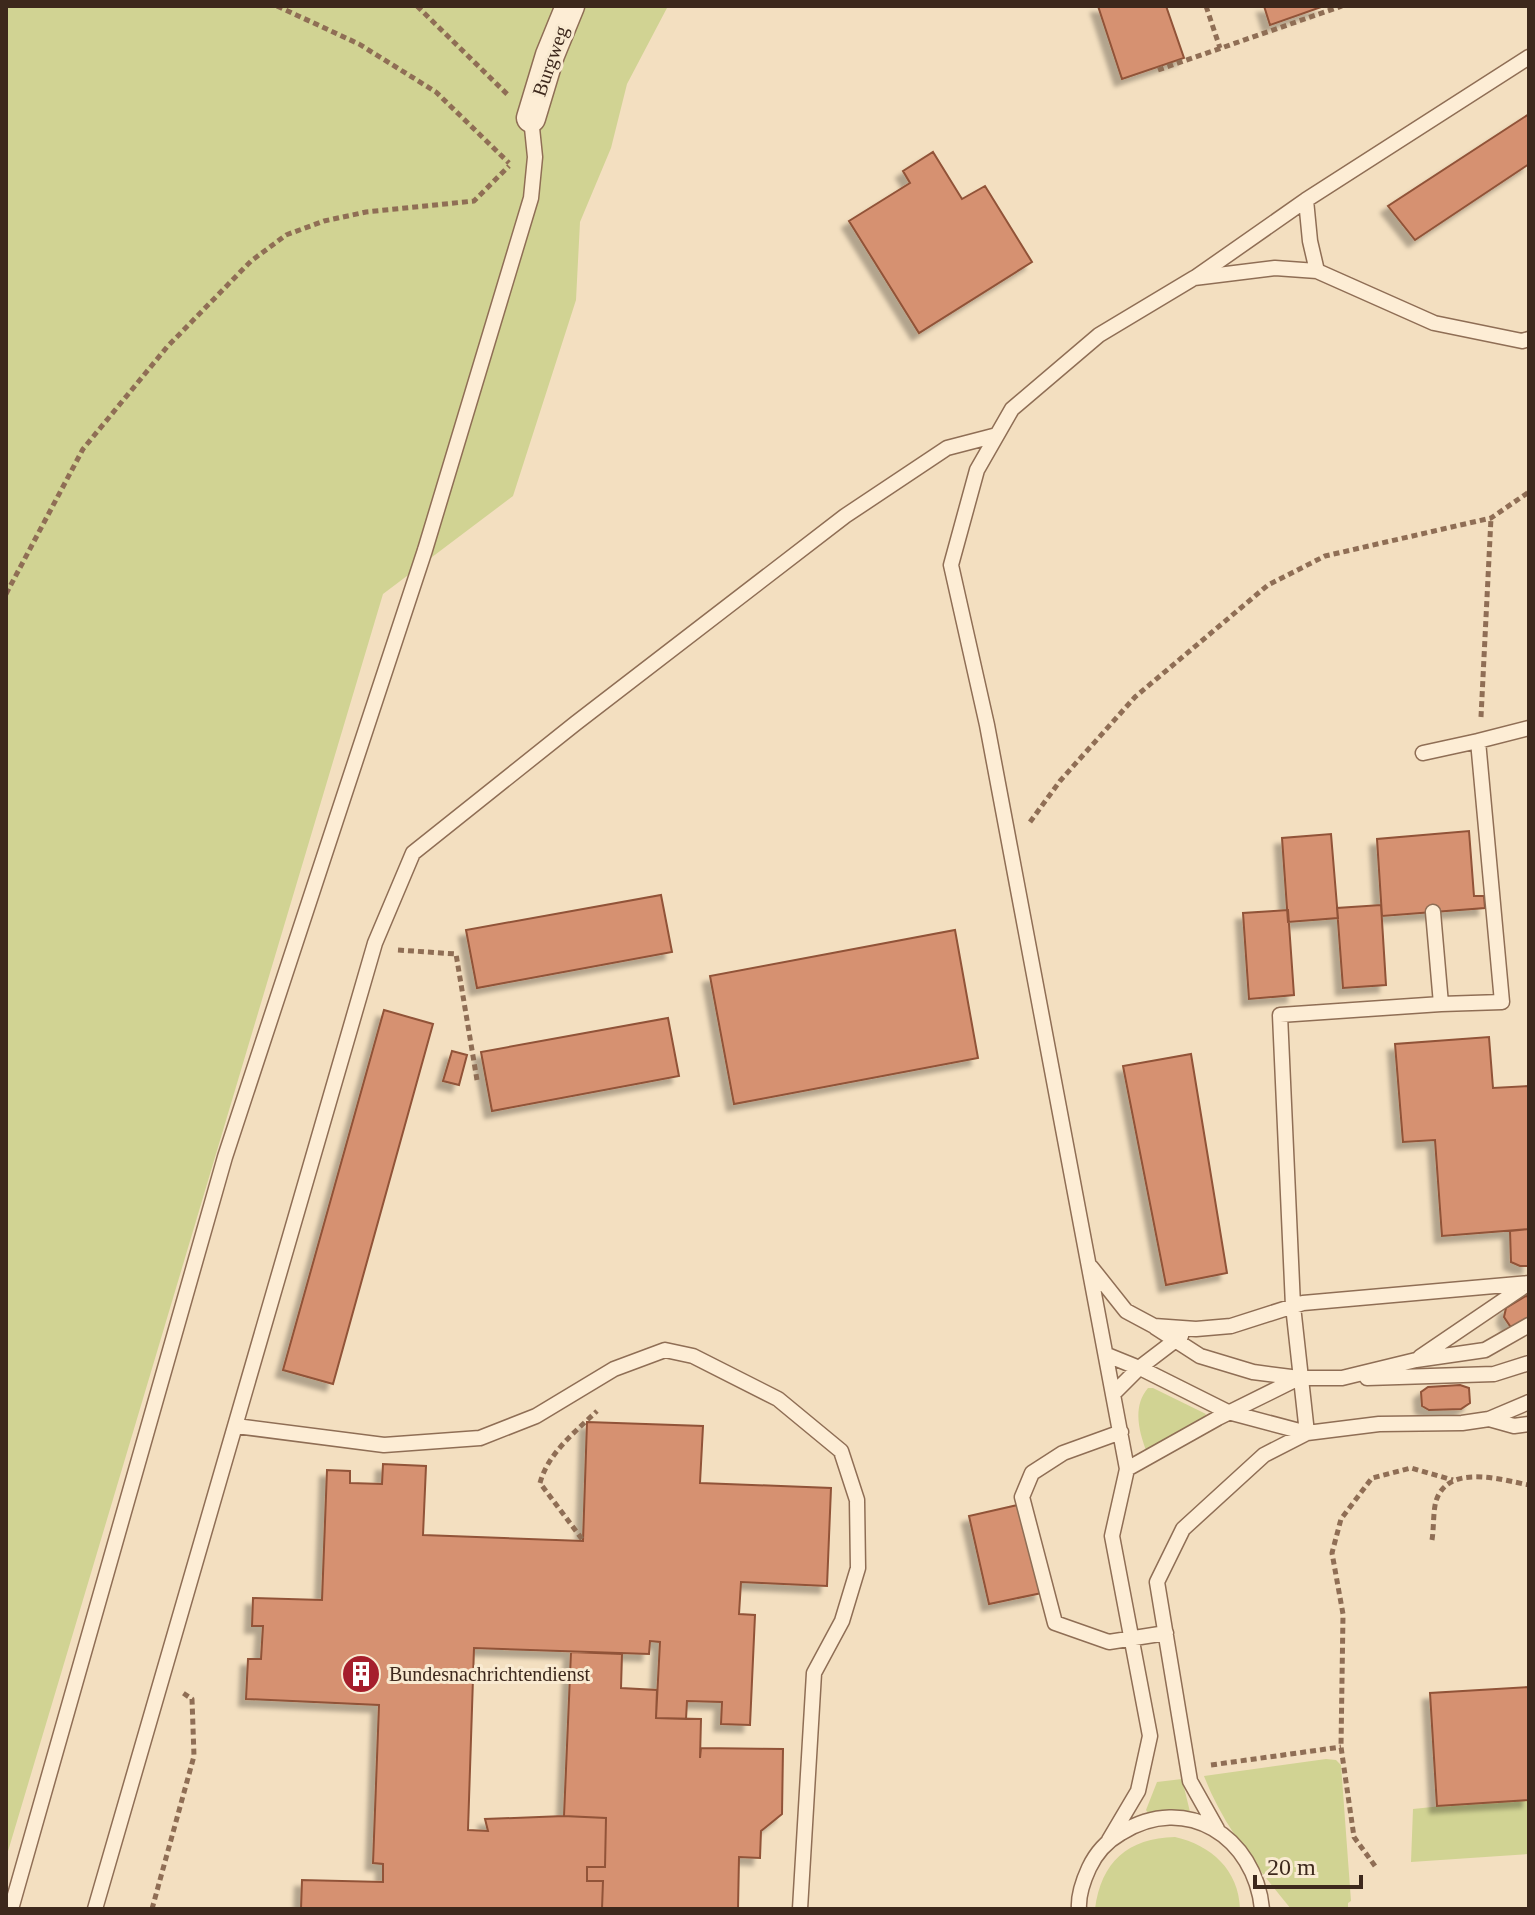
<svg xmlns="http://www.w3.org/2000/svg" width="1535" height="1915" viewBox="0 0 1535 1915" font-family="'Times New Roman',serif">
  <defs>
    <filter id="shadow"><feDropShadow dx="-7" dy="7" stdDeviation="2" flood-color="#0004"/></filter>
  </defs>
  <rect width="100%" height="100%" fill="#f3dfc0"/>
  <path fill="#d1d393" d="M6,6h662l-41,78 -16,64 -31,74 -4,78 -63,196 -130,98 -377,1264z
    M1148,1388h5l53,26 -5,8 -54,31c-8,-21 -15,-46 1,-65z
    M1326,1759l10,1 5,5 10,136 -3,2v6h-57c-34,-42 -68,-83 -87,-133z
    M1182,1779l8,33 -42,1 -2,-3 11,-28z
    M1529,1797v57l-118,8 2,-53z
    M1175,1837c36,8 64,33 65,72h-145c6,-47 33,-71 80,-72z"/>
  <path fill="#d69171" stroke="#915338" stroke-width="2" filter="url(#shadow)" d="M1098,6h68l18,52 -62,21z
    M1264,6h60l-54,19z
    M1529,114v50l-114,76 -27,-34z
    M933,152l29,47 23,-13 47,76 -113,71 -70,-112 61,-38 -7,-12z
    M1469,831l5,65h10l1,12 -103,8 -5,-77z
    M1331,834l7,84 -50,4 -6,-84z
    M661,895l11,57 -195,36 -11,-58z
    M1381,905l5,80 -43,3 -6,-80z
    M1288,910l6,85 -45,4 -6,-86z
    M955,930l23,128 -244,46 -24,-128z
    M384,1010l49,14 -100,360 -50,-14z
    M668,1018l11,58 -187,35 -11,-59z
    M1489,1037l4,51 36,-2v143l-87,7 -7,-96 -32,2 -8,-98z
    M452,1051l15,4 -8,30 -16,-4z
    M1191,1054l36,219 -61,12 -43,-219z
    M1529,1229v37h-9l-9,-4 -1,-31z
    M1526,1296l3,1v27l-17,5 -8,-12 2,-9z
    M1460,1385l9,3 1,15 -9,6 -32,1 -7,-4 -1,-14 7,-5z
    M587,1422l116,4 -3,57 131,5 -4,98 -86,-4 -2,32 16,1 -5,110 -29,-1 1,-22 -35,-1 -1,18 -30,-1 4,-76 -10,-1 -1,13 -175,-6 -6,182 20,1 -3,-12 79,-3 42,2 -1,49h-18v14h16l-1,28h-301l1,-29 81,2v-18l-10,-1 6,-158 -133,-6 2,-40h13l2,-33h-11l1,-28 69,2 5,-130 23,1v12l32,1 1,-20 43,2 -3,69 160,6z
    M1022,1504l20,89 -53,11 -20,-88z
    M571,1652l51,2 -1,34 36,2 -1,28 45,1 -1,39 1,-10 82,1 -1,65 -21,17 -1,27 -21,-1 -1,52h-136l1,-28h-16v-14h18l1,-49 -42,-2z
    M1529,1687v113l-92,6 -7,-113z"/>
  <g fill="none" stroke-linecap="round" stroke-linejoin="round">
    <g stroke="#8f6e55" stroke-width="17">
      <path id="service" d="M1306,200l4,41 7,30
        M1196,277l110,-77 223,-143
        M1423,753l55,-12
        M1441,1004l61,-2 -24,-261 51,-13
        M1091,1267l35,44 28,15 42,3 35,-3 72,-23 226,-20
        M1155,1327l45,29 53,16 46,6
        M1107,1355l37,15 84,42 79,21 -14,-127 -13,-291 161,-11 -8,-92
        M1420,1357l109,-74
        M1367,1378l127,-4 35,-11
        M1114,1393l25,-25 42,-32
        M1489,1419l25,7 15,-2
        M236,1426l148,19 96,-7 56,-22 78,-47 51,-19 28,6 85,43 63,52 16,49 1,68 -16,53 -28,52 -14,236
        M1121,1432l-58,21 -31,20 -10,24 33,126 54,19 57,-9
        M1127,1469l-140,-744 -36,-160 26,-95 35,-61 87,-74 95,-57 81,-10 42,3 117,52 88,18 7,-2
        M1217,1829l-27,-48 -33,-199 26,-53 81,-74 43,-22 72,-9 83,-1 27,-4 40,-17
        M1109,1840l29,-49 12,-55 -38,-200 15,-67 91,-51 81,-40h43l74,-18 69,-10 44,-25
        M11,1909l214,-752 200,-607 106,-352 4,-41 -4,-39
        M95,1909l280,-966 38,-90 163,-130 269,-207 102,-68 50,-13
        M1079,1909c-1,-14 4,-28 10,-41 7,-15 18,-27 32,-35 65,-41 134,4 141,76"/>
    </g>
    <g stroke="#8f6e55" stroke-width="31">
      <path id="minor" d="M531,118l19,-63 20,-49"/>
    </g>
    <path stroke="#8f6e55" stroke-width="5" stroke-dasharray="6 4" stroke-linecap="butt" d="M277,6l82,38 77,48 73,71
      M417,6l91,89
      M1206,6l14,42
      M1158,70l184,-64
      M6,594l77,-145 84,-102 84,-86 35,-26 38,-14 42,-9 108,-11 35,-35
      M1481,717l10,-199
      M1030,822l30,-41 75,-84 133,-112 57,-29 166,-38 38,-26
      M398,950l58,4 21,126
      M582,1539l-42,-56c8,-30 36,-52 57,-72
      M1432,1540c2,-13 1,-28 4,-39 12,-38 66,-21 93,-16
      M1211,1765l130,-18
      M1375,1866l-21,-29 -13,-90 2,-133 -11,-61 9,-34 31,-41 39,-10 42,12
      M152,1909l42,-153 -2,-57 -9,-6"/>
    <use href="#service" stroke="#fdedd5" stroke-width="14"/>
    <use href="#minor" stroke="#fdedd5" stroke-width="28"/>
  </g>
  <defs>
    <g id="building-disc" transform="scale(2)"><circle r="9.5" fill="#a51e2c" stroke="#f9ead1"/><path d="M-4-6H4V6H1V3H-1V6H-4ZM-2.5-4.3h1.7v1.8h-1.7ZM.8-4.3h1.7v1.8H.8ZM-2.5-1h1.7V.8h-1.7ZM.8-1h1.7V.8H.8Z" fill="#fff"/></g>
  </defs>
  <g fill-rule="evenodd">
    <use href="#building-disc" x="361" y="1674"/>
  </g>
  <g text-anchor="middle" stroke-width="6" stroke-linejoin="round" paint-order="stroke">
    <g font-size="20" fill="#3d281c" stroke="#f9ead1">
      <text transform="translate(550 61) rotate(-71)" y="7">Burgweg</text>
    </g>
    <g font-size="20" fill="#3d281c" stroke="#f9ead1" text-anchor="start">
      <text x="389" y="1681">Bundesnachrichtendienst</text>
    </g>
  </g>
  <rect width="1535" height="1915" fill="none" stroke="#3d281c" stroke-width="16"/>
  <path d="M1255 1875v12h106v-12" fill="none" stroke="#3d281c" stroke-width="4"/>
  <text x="1267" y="1875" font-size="24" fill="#3d281c" stroke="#f9ead1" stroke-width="6" paint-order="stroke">20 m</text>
</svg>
